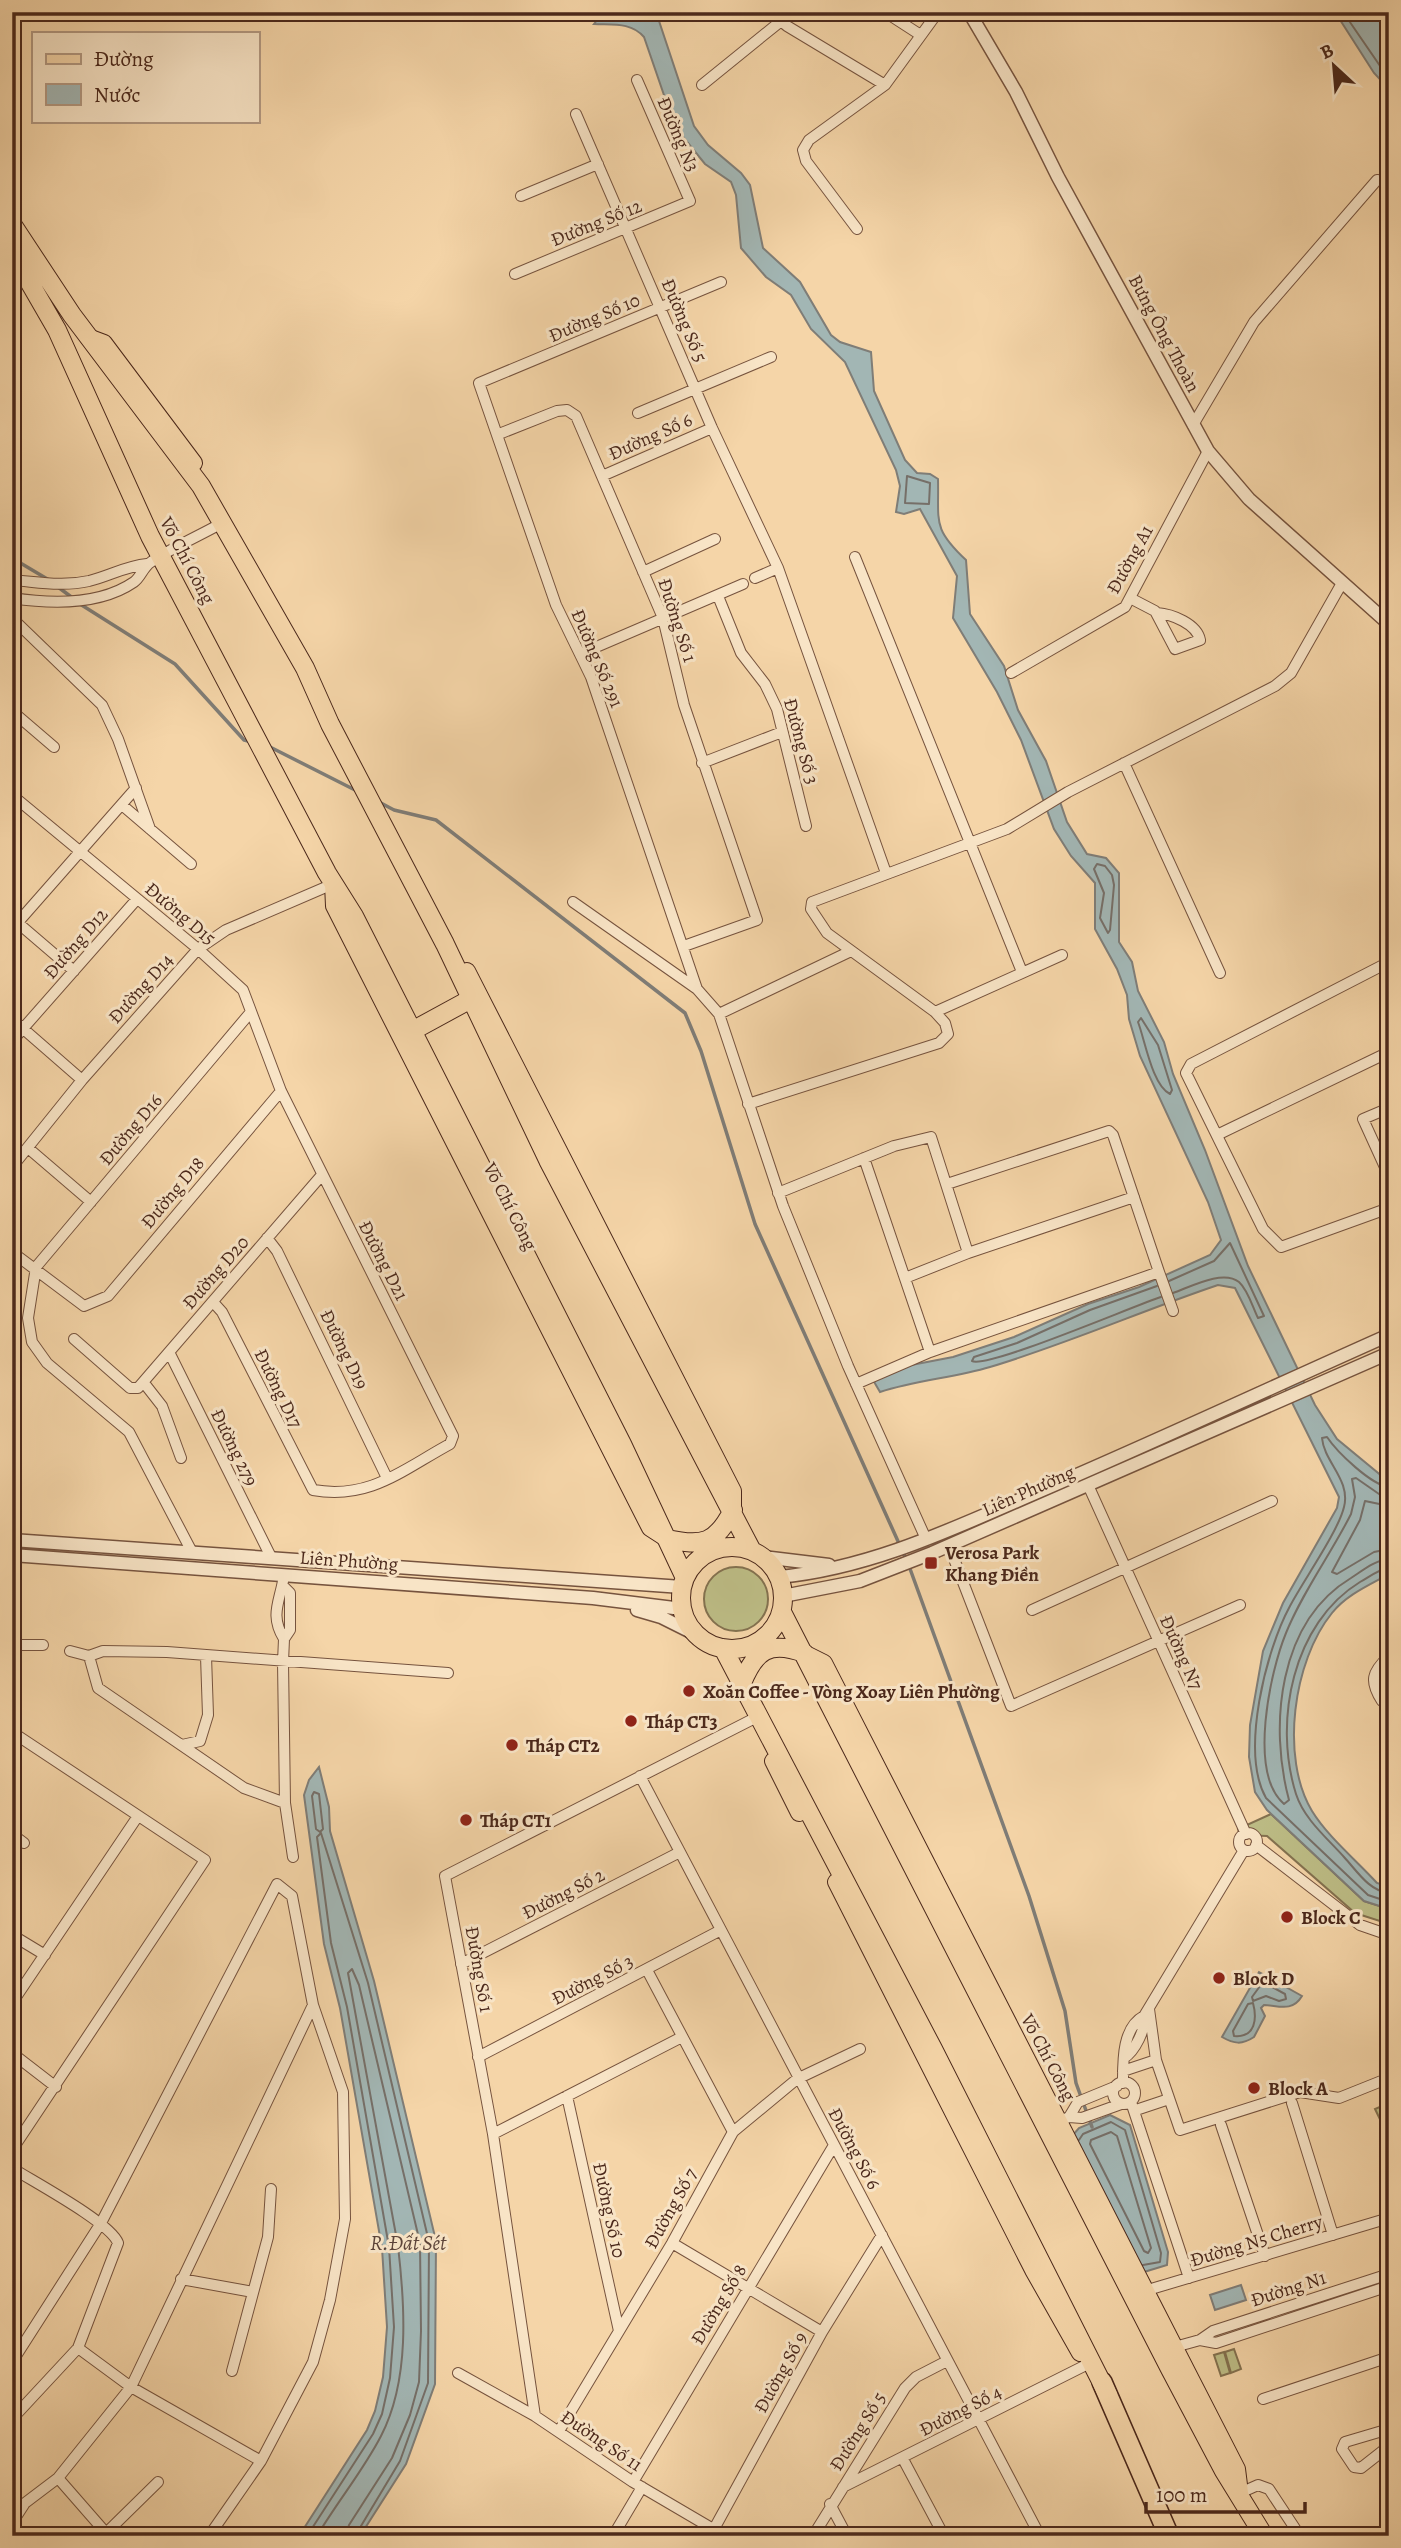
<svg xmlns="http://www.w3.org/2000/svg" width="1401" height="2548" viewBox="0 0 1401 2548" font-family="Alegreya,serif">
  <rect width="100%" height="100%" fill="#f5d5a8"/>
  <filter id="stains"><feTurbulence type="fractalNoise" baseFrequency=".00286" numOctaves="4"/><feColorMatrix values="0 0 0 0 .2 0 0 0 0 .09 0 0 0 0 .02 0 0 0 .5 -.17"/></filter>
  <radialGradient id="worn" r=".72"><stop offset=".6" stop-color="#630" stop-opacity="0"/><stop offset="1" stop-color="#630" stop-opacity=".3"/></radialGradient>
  <path fill="#bdbd86" stroke="#847250" stroke-width="2" d="M704 1599a32 32 0 1 1 64 0a32 32 0 1 1-64 0Z
    M1271,1814l93,87 25,8v15l-34,-11 -88,-77 -27,-1 -2,-6z
    M1389,2103v35l-14,-29z
    M1234,2349l7,20 -10,4 -6,-21z
    M1224,2352l6,21 -9,3 -7,-21z"/>
  <path fill="#a2b6b4" stroke="#7f7d77" stroke-width="2" d="M612,12h44l38,114 14,19 33,28 9,12 13,63 37,34 31,53 9,7 31,10 3,39 31,69 12,13 13,1 8,5c1,43 -6,49 28,81l4,54 34,52 14,44 28,51 21,61 20,32 19,4 13,15v69l13,20 6,29 26,51 9,32 32,76 43,116 67,139 22,34 52,43v92c-20,11 -43,21 -57,39 -39,48 -52,145 -20,198 16,26 44,49 65,72l12,4v22l-25,-8 -97,-91 -12,-18 -6,-35 1,-32 13,-74 20,-48 54,-95 2,-11 -104,-209 -17,-3c-77,26 -151,59 -228,82 -37,11 -74,13 -110,25l-7,-12 28,-13 52,-10 61,-20 74,-33 51,-17 71,-32 11,-15 -13,-38 -68,-146 -11,-37 -2,-24 -10,-26 -22,-40v-46l-24,-27 -17,-27 -33,-89 -24,-48 -44,-74 4,-42 -37,-67 -16,5 -8,-2 4,-26 -4,-16 -51,-108 -34,-33 -20,-34 -25,-18 -25,-29 -5,-53 -5,-13 -26,-18 -30,-37 -31,-90c-13,-15 -31,-12 -50,-13l4,-5z
    M1335,12h54v77l-15,-16z
    M319,1767l10,40 1,24 44,150 62,260 -1,143 -29,80 -46,72h-61l68,-106 8,-19 8,-34 4,-50 -5,-79 -42,-240 -16,-64 -20,-149 5,-15z
    M1259,1972l43,24c-10,17 -25,9 -38,9l-3,3 4,8 -11,21c-12,8 -20,7 -32,0z
    M1110,2115l20,10 38,127 -1,13 -23,7 -72,-136 7,-8z
    M1241,2285l5,15 -31,10 -5,-15z"/>
  <g fill="none" stroke-linecap="round" stroke-linejoin="round">
    <path stroke="#766f68" stroke-width="2" d="M1343,12l46,67
      M907,476l23,7 -1,21 -24,-1z
      M1097,864l8,2 7,9 2,10 -4,45 -2,3 -8,-15 4,-25 -10,-24z
      M1141,1018l17,27 14,45 -2,4c-18,-9 -25,-54 -32,-72z
      M1169,1281l45,-20 16,-18 34,73 -6,2c-5,-10 -10,-28 -19,-36 -16,-13 -49,5 -66,11
      M1157,1286l-67,24 -73,33 -43,14 -2,4c15,8 161,-55 189,-64
      M1389,1487c-18,-2 -52,-35 -62,-50l-5,1c2,24 29,42 22,69 -6,25 -41,74 -54,99 -24,44 -50,146 -24,192l102,97 21,7
      M1389,1496l-10,-2 -23,-16 -4,1 3,18 -4,17c-20,40 -48,77 -65,119 -16,39 -38,140 -2,171l5,-4c-20,-74 -11,-178 62,-222 11,-7 24,-18 38,-19
      M1389,1506l-24,-5 -5,19 -28,52 5,2 37,-22 15,-3
      M1389,1568c-10,1 -20,9 -29,14 -67,41 -87,139 -64,212 8,25 31,44 48,63 13,14 25,34 45,36
      M314,1792l5,2 4,35 -3,3 -4,-3 -4,-33z
      M1263,1982l22,12 1,5 -7,2 -13,-5 -13,5 -1,-4z
      M1253,2003c4,15 3,35 -19,33l-1,-5 15,-27z
      M1111,2132l6,4 34,112 -3,5 -4,-2 -54,-107 1,-4z
      M1079,2140l4,-6 28,-12 14,8 36,123 -1,9 -17,3
      M307,2536l66,-102 9,-20 8,-36 4,-51 -5,-80 -42,-240 -16,-64 -14,-106 4,-4 47,150 61,259 -1,141 -28,78 -45,75
      M317,2536c20,-34 46,-65 64,-100 29,-56 24,-130 17,-190l-50,-273 4,-4 7,16 61,258 1,88 -2,51 -9,33 -18,43 -43,67 -3,11"/>
    <path stroke="#7f7d77" stroke-width="3.5" d="M12,558l37,22
      M58,587l16,12
      M80,604l95,60 69,76 8,2
      M270,747l87,44
      M379,802l15,8 42,10 249,193 16,38 54,173 151,335
      M909,1566l120,330 36,115 11,72 16,44"/>
    <g stroke="#76533e" stroke-width="12">
      <path id="minor" d="M770,12l17,14 98,59
        M885,12l34,22
        M702,85l79,-64
        M576,114l136,314 66,140 108,305
        M521,196l77,-32
        M857,229l-51,-68 -3,-11 6,-10 76,-55 53,-73
        M515,274l175,-73 -53,-121
        M638,413l133,-56
        M1193,425l61,-103 123,-142 12,2
        M499,434l58,-23 10,-1 9,6 87,202 21,87 73,215 -73,26
        M602,476l110,-48
        M855,557l167,415
        M643,572l72,-33
        M755,578l23,-10
        M12,580c27,2 50,7 77,1 20,-5 37,-15 58,-17
        M718,596l23,57 24,31 12,25 29,117
        M12,598c39,6 87,8 122,-16 7,-5 9,-15 17,-20 22,-15 48,-26 71,-39
        M1130,598l25,13 20,38 25,-9c-3,-16 -28,-26 -43,-27
        M12,618l90,87 16,34 32,90
        M580,654l163,-70
        M1011,673l114,-66 83,-156
        M12,711l42,36
        M702,763l80,-31
        M1124,763l96,210
        M12,795l186,154 45,41 38,101 172,345 -3,8c-48,26 -80,56 -137,46l-91,-178 -9,-10
        M122,805l69,59
        M573,902l124,87 22,25 64,192 65,160 78,173
        M18,923l56,48
        M12,929l124,-141
        M1389,962l-198,102 -5,9 77,156 18,18 108,-39
        M697,989l-106,-312 -35,-72 -77,-222 242,-101
        M935,1012l127,-57
        M719,1014l132,-63
        M12,1019l70,61
        M12,1041l125,-142
        M748,1104l191,-61 9,-9 -3,-11 -10,-11 -108,-79 -16,-24 1,-7 195,-73 61,-37 207,-106 16,-13 51,-90
        M1389,1108l-26,11 26,57
        M1217,1135l172,-83
        M28,1148l63,54
        M864,1158l66,194
        M12,1167l70,-87 116,-131 28,-19 107,-46
        M778,1193l116,-47 37,-9 37,116
        M267,1238l10,13 110,227
        M12,1252l72,54 24,-10 173,-205
        M1159,1272l14,39
        M905,1278l63,-25 166,-56
        M74,1339l56,49h8l183,-212
        M169,1352l102,205
        M144,1383l18,23 19,52
        M856,1384l74,-32 229,-80 -46,-137 -4,-4 -162,53
        M1088,1485l158,349
        M949,1546l62,160 229,-101
        M192,1552l-63,-120 -82,-69 -15,-21 -4,-24 8,-51 214,-254
        M283,1581c-4,22 -13,35 1,58
        M283,1586l7,7v37l-6,9 -1,23 2,141 8,54
        M1032,1610l240,-109
        M12,1645h31
        M70,1651l19,5 9,32 146,100 41,15
        M89,1656l14,-5 64,1 281,21
        M1389,1656c-17,16 -20,25 -7,45l7,2
        M12,1732l193,128 -193,290
        M182,1745l18,-4 8,-26 -2,-59
        M640,1776l400,760
        M12,1825l2,-93
        M1239 1842a9 9 0 1 1 18 0a9 9 0 1 1-18 0Z
        M12,1834l12,9
        M1256,1845l104,80 29,10
        M12,1935l33,20
        M461,1964l219,-112
        M647,1970l86,162
        M12,2003l126,-187
        M1149,2009l7,51
        M12,2053l44,34
        M478,2057l243,-127
        M1124,2058c11,-7 22,-29 20,-42
        M1123,2071l33,-11 24,70 120,-38 39,6 50,-20
        M1113 2093a11 11 0 1 1 22 0a11 11 0 1 1-22 0Z
        M1123,2083c0,-22 -1,-55 21,-67l100,-166
        M567,2096l52,235
        M1131,2102l58,176
        M1292,2103l41,132
        M1136,2110l33,-11
        M1069,2117l13,1 39,-14
        M1055,2123l14,-6 9,-15 39,-16
        M1221,2125l44,131
        M493,2134l189,-97
        M12,2168c22,14 99,55 106,75l-40,105 -66,71
        M672,2243l150,89
        M181,2279l72,13
        M1141,2292l248,-74
        M1200,2340l16,3 173,-57
        M78,2348l53,39 130,74
        M1171,2348l29,-8 13,-9 176,-57
        M12,2362l89,-139 176,-339 15,12 21,109 30,87 2,127 -15,81 -17,62 -52,99 -52,75
        M232,2371l36,-134 3,-48
        M458,2373l77,43 98,66 92,54
        M1263,2399l126,-42
        M535,2416l-42,-282 -48,-258 314,-160
        M1389,2429l-44,13 -3,7 12,18 7,1 28,-22
        M559,2431l113,-188 61,-111 64,-53 63,-30
        M903,2459l41,77
        M58,2478l48,55
        M633,2482l201,-337
        M843,2487l249,-125
        M1240,2493l18,-8 11,4 31,47
        M830,2504l17,32
        M12,2523l13,-20 33,-25 73,-91 182,-382
        M714,2529l108,-197 60,-97
        M103,2536l55,-54
        M613,2536l29,-49
        M813,2536l92,-148 11,-11 31,-16"/>
    </g>
    <g stroke="#76533e" stroke-width="15">
      <path id="tertiary" d="M969,12l47,80 42,85 150,274 41,48 140,125
        M12,1540l670,47
        M12,1555l581,43 89,11
        M763,1557l66,8
        M779,1577c93,-9 175,-49 261,-86 117,-50 232,-104 349,-156
        M783,1596l77,-15 72,-28 457,-200
        M637,1610l24,7 36,18"/>
    </g>
    <g stroke="#4b281b" stroke-width="18">
      <path id="primary" d="M88,337l16,6 90,120
        M333,884l1,22 316,622 17,11
        M467,971l266,520v19
        M804,1653l20,10 413,806 3,24
        M773,1761l26,52
        M836,1882l197,388 47,83"/>
    </g>
    <g stroke="#4b281b" stroke-width="20">
      <path id="trunk" d="M12,224l60,91 129,171 104,182 25,56 115,220 103,216 204,391
        M12,252l45,78 93,206 177,337 27,43 268,528 63,134
        M412,1031l57,-31
        M667,1539c36,8 49,4 66,-29
        M681 1598a51 51 0 1 1 102 0a51 51 0 1 1-102 0Z
        M782,1612l388,757 54,102 40,65
        M723,1648l210,401 175,346
        M742,1683c13,-32 27,-43 62,-30"/>
    </g>
    <g stroke="#4b281b" stroke-width="22">
      <path id="motorway" d="M1102,2382l67,154"/>
    </g>
    <use href="#minor" stroke="#f8e4c6" stroke-width="10"/>
    <use href="#tertiary" stroke="#f8e4c6" stroke-width="12"/>
    <use href="#primary" stroke="#f5d5a8" stroke-width="16"/>
    <use href="#trunk" stroke="#f5d5a8" stroke-width="18"/>
    <use href="#motorway" stroke="#f5d5a8" stroke-width="19"/>
  </g>
  <g fill="#8f2418" stroke="#f8e4c6" stroke-width="2.5">
    <rect x="924" y="1556" width="14" height="14" rx="3.5"/>
    <circle cx="689" cy="1691" r="7"/>
    <circle cx="631" cy="1721" r="7"/>
    <circle cx="512" cy="1745" r="7"/>
    <circle cx="466" cy="1820" r="7"/>
    <circle cx="1287" cy="1917" r="7"/>
    <circle cx="1219" cy="1978" r="7"/>
    <circle cx="1254" cy="2088" r="7"/>
  </g>
  <g text-anchor="middle" stroke-width="6" stroke-linejoin="round" paint-order="stroke">
    <g font-size="19" fill="#4b281b" stroke="#f8e4c6">
      <text transform="translate(679 134) rotate(67)" y="7">Đường N3</text>
      <text transform="translate(596 222) rotate(-22)" y="7">Đường Số 12</text>
      <text transform="translate(594 317) rotate(-23)" y="7">Đường Số 10</text>
      <text transform="translate(685 320) rotate(67)" y="7">Đường Số 5</text>
      <text transform="translate(1165 333) rotate(62)" y="7">Bưng Ông Thoàn</text>
      <text transform="translate(650 436) rotate(-24)" y="7">Đường Số 6</text>
      <text transform="translate(1129 559) rotate(-61)" y="7">Đường A1</text>
      <text transform="translate(188 560) rotate(62)" y="7">Võ Chí Công</text>
      <text transform="translate(678 620) rotate(72)" y="7">Đường Số 1</text>
      <text transform="translate(598 658) rotate(67)" y="7">Đường Số 291</text>
      <text transform="translate(802 741) rotate(75)" y="7">Đường Số 3</text>
      <text transform="translate(181 913) rotate(40)" y="7">Đường D15</text>
      <text transform="translate(75 943) rotate(-49)" y="7">Đường D12</text>
      <text transform="translate(140 988) rotate(-48)" y="7">Đường D14</text>
      <text transform="translate(130 1129) rotate(-50)" y="7">Đường D16</text>
      <text transform="translate(172 1192) rotate(-50)" y="7">Đường D18</text>
      <text transform="translate(511 1206) rotate(63)" y="7">Võ Chí Công</text>
      <text transform="translate(384 1260) rotate(63)" y="7">Đường D21</text>
      <text transform="translate(215 1272) rotate(-49)" y="7">Đường D20</text>
      <text transform="translate(345 1349) rotate(64)" y="7">Đường D19</text>
      <text transform="translate(279 1388) rotate(64)" y="7">Đường D17</text>
      <text transform="translate(235 1447) rotate(64)" y="7">Đường 279</text>
      <text transform="translate(1028 1490) rotate(-24)" y="7">Liên Phường</text>
      <text transform="translate(349 1560) rotate(4)" y="7">Liên Phường</text>
      <text transform="translate(1182 1652) rotate(66)" y="7">Đường N7</text>
      <text transform="translate(563 1893) rotate(-27)" y="7">Đường Số 2</text>
      <text transform="translate(480 1969) rotate(80)" y="7">Đường Số 1</text>
      <text transform="translate(592 1979) rotate(-27)" y="7">Đường Số 3</text>
      <text transform="translate(1049 2057) rotate(62)" y="7">Võ Chí Công</text>
      <text transform="translate(855 2148) rotate(62)" y="7">Đường Số 6</text>
      <text transform="translate(670 2208) rotate(-61)" y="7">Đường Số 7</text>
      <text transform="translate(610 2210) rotate(78)" y="7">Đường Số 10</text>
      <text transform="translate(1256 2240) rotate(-17)" y="7">Đường N5 Cherry</text>
      <text transform="translate(1288 2288) rotate(-18)" y="7">Đường N1</text>
      <text transform="translate(718 2304) rotate(-59)" y="7">Đường Số 8</text>
      <text transform="translate(780 2372) rotate(-61)" y="7">Đường Số 9</text>
      <text transform="translate(960 2410) rotate(-27)" y="7">Đường Số 4</text>
      <text transform="translate(857 2431) rotate(-58)" y="7">Đường Số 5</text>
      <text transform="translate(602 2440) rotate(34)" y="7">Đường Số 11</text>
    </g>
    <g font-size="19" font-weight="bold" fill="#4b281b" stroke="#f8e4c6" text-anchor="start">
      <text x="945" y="1559">Verosa Park<tspan x="945" dy="22">Khang Điền</tspan></text>
      <text x="703" y="1698">Xoăn Coffee - Vòng Xoay Liên Phường</text>
      <text x="645" y="1728">Tháp CT3</text>
      <text x="526" y="1752">Tháp CT2</text>
      <text x="480" y="1827">Tháp CT1</text>
      <text x="1301" y="1924">Block C</text>
      <text x="1233" y="1985">Block D</text>
      <text x="1268" y="2095">Block A</text>
    </g>
    <g font-size="21" font-style="italic" fill="#5c443a" stroke="#f8e4c6">
      <text x="408" y="2250">R.Đất Sét</text>
    </g>
  </g>
  <rect width="1401" height="2548" fill="none" stroke="#f5d5a8" stroke-width="42"/>
  <rect x="14" y="14" width="1373" height="2520" fill="none" stroke="#4b281b" stroke-width="3.5"/>
  <rect x="21" y="21" width="1359" height="2506" fill="none" stroke="#4b281b" stroke-width="2"/>
  <rect x="32" y="32" width="228" height="91" fill="#f8e4c6" stroke="#b39982" stroke-width="2"/>
  <rect x="46" y="54" width="35" height="10" fill="#f5d5a8" stroke="#b39982" stroke-width="2"/>
  <text x="94" y="66" font-size="21" fill="#4b281b">Đường</text>
  <rect x="46" y="84" width="35" height="21" fill="#a2b6b4" stroke="#b39982" stroke-width="2"/>
  <text x="94" y="102" font-size="21" fill="#4b281b">Nước</text>
  <g transform="translate(1334 66) rotate(334)" stroke="#f8e4c6" stroke-width="5" paint-order="stroke">
  <path d="M0-5L12 26L0 18L-12 26Z" fill="#4b281b"/>
  <text y="-10" font-size="19" font-weight="bold" text-anchor="middle" fill="#4b281b">B</text>
  </g>
  <path d="M1146 2502v10h159v-10" fill="none" stroke="#4b281b" stroke-width="3.5"/>
  <text x="1156" y="2502" font-size="21" fill="#4b281b" stroke="#f8e4c6" stroke-width="5" paint-order="stroke">100 m</text>
  <rect width="100%" height="100%" filter="url(#stains)"/>
  <rect width="100%" height="100%" fill="url(#worn)"/>
</svg>
